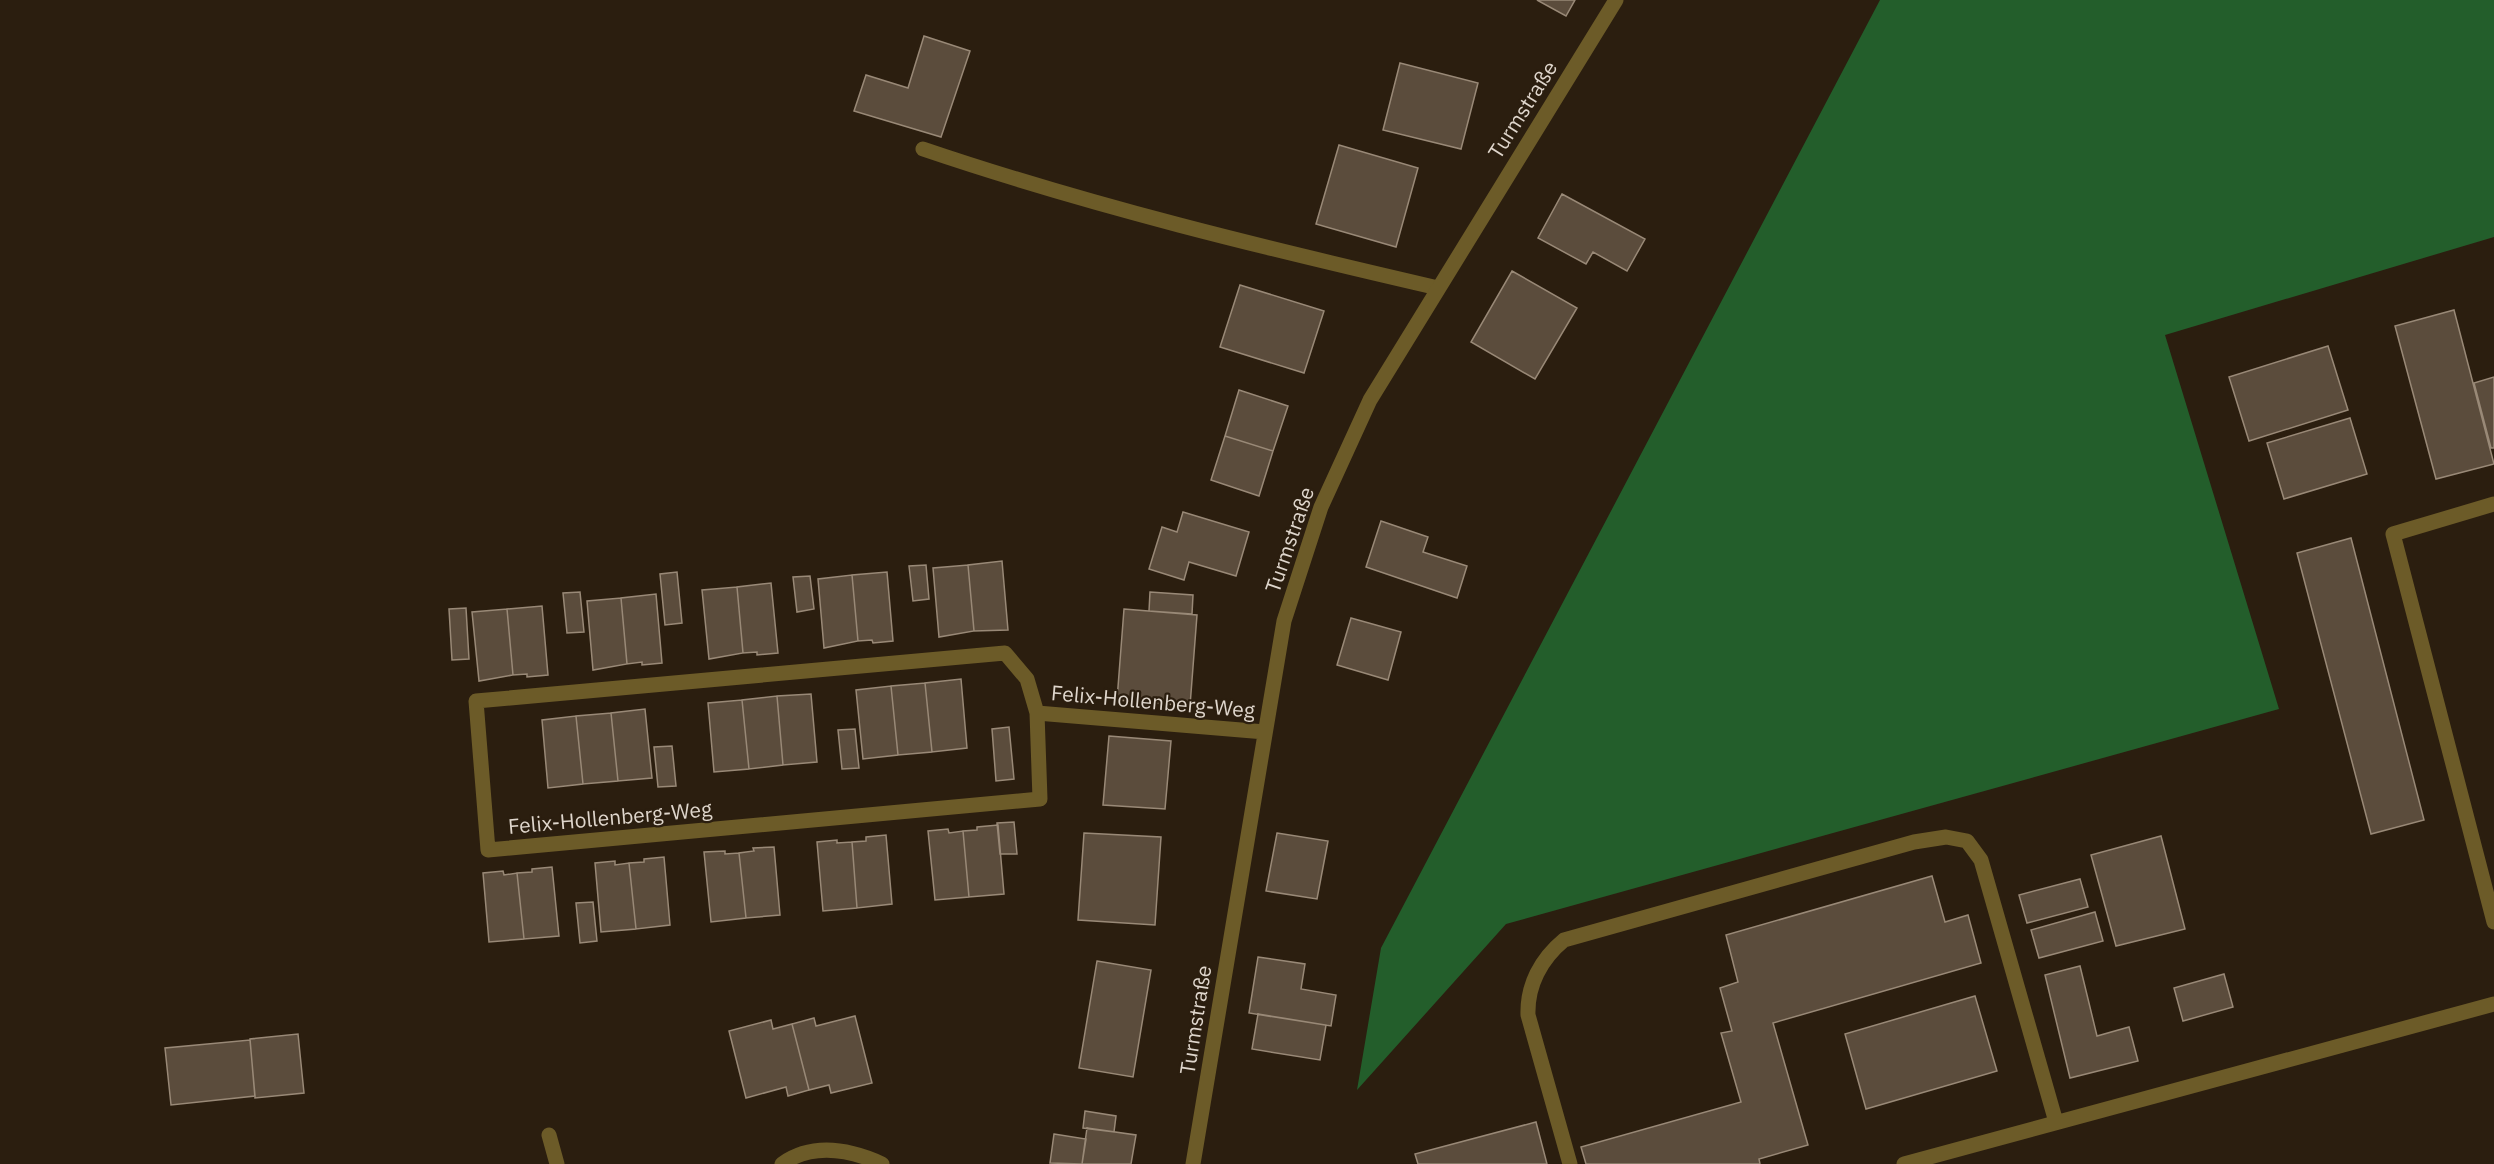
<svg xmlns="http://www.w3.org/2000/svg" width="2494" height="1164" viewBox="0 0 2494 1164" font-family="'IBM Plex Sans',sans-serif">
  <rect width="100%" height="100%" fill="#2b1e0f"/>
  <path fill="#235e2b" d="M1880,0h614v237l-329,98 114,374 -773,215 -149,166 24,-142z"/>
  <path fill="#5b4c3c" stroke="#998977" stroke-width="1.5" d="M1537,0h38l-9,16z
    M924,36l46,15 -29,86 -87,-26 12,-36 42,13z
    M1400,63l78,20 -17,66 -78,-19z
    M1339,145l79,23 -22,79 -80,-23z
    M1562,194l83,45 -18,32 -34,-19 -7,12 -48,-26z
    M1512,271l65,37 -42,71 -64,-37z
    M1240,285l84,26 -20,62 -84,-26z
    M2454,310l40,154 -58,15 -41,-153z
    M2328,346l20,64 -99,31 -20,-64z
    M2494,377v71h-3l-17,-65z
    M1239,390l49,16 -15,45 -48,-15z
    M2350,418l17,56 -83,25 -17,-56z
    M1225,436l48,15 -14,45 -48,-16z
    M1183,512l66,20 -13,44 -47,-14 -5,18 -35,-11 13,-42 15,5z
    M1381,521l47,16 -5,15 44,14 -10,32 -91,-31z
    M2351,538l73,282 -53,14 -74,-281z
    M1002,561l6,69 -34,1 -6,-66z
    M926,565l3,34 -16,2 -4,-35z
    M968,565l6,66 -35,6 -6,-69z
    M677,572l5,51 -17,2 -5,-51z
    M887,572l6,69 -20,2 -1,-3 -14,1 -6,-66z
    M852,575l6,66 -34,7 -6,-69z
    M810,576l4,33 -17,3 -4,-35z
    M771,583l7,70 -21,2v-3l-14,1 -6,-66z
    M737,587l6,66 -34,6 -7,-69z
    M580,592l4,40 -17,1 -4,-40z
    M1150,592l43,3 -1,19 -43,-3z
    M656,594l6,69 -20,2v-3l-15,2 -6,-66z
    M621,598l6,66 -34,6 -6,-69z
    M542,606l6,69 -21,2v-3l-14,1 -6,-66z
    M466,608l3,51 -17,1 -3,-51z
    M507,609l6,66 -34,6 -7,-69z
    M1124,609l73,6 -7,91 -73,-6z
    M1351,618l50,14 -13,48 -51,-15z
    M961,679l6,69 -35,4 -7,-69z
    M925,683l7,69 -34,3 -7,-69z
    M891,686l7,69 -35,4 -7,-69z
    M811,694l6,68 -34,3 -6,-69z
    M777,696l6,69 -34,4 -7,-69z
    M742,700l7,69 -35,3 -6,-69z
    M645,709l7,69 -34,3 -7,-68z
    M611,713l7,68 -35,3 -7,-68z
    M576,716l7,68 -35,4 -6,-68z
    M1009,727l5,52 -18,2 -4,-52z
    M855,729l4,39 -17,1 -4,-39z
    M1109,736l62,5 -6,68 -62,-4z
    M672,746l4,40 -18,1 -4,-40z
    M1014,822l3,32h-17l-3,-31z
    M998,825l6,69 -35,3 -6,-66 14,-1v-3z
    M948,829l1,4 14,-2 6,66 -34,3 -7,-69z
    M1084,833l77,4 -6,88 -77,-5z
    M1277,833l51,8 -11,58 -51,-8z
    M886,835l6,69 -35,4 -5,-66 14,-1v-4z
    M2161,836l24,93 -69,17 -25,-91z
    M837,840v3l15,-1 5,66 -34,3 -6,-69z
    M774,847l6,68 -34,3 -7,-65 15,-2 -1,-3z
    M725,851v3l14,-1 7,65 -35,4 -7,-70z
    M664,857l6,68 -34,4 -7,-66 15,-1v-3z
    M615,861v4l14,-2 7,66 -35,3 -6,-69z
    M552,867l7,69 -35,3 -7,-66 15,-1v-3z
    M503,871l1,4 13,-2 7,66 -35,3 -6,-69z
    M1932,876l13,46 23,-7 13,48 -208,60 35,122 -49,14 1,5h-174l-5,-17 160,-45 -20,-69 11,-2 -12,-43 18,-6 -12,-47z
    M2080,879l8,28 -61,16 -8,-28z
    M593,902l4,39 -17,2 -4,-40z
    M2095,912l8,29 -64,17 -8,-28z
    M1258,957l47,7 -4,25 35,6 -5,31 -82,-13z
    M1097,961l54,9 -18,107 -54,-9z
    M2080,966l17,70 32,-9 9,34 -68,17 -25,-103z
    M2224,974l9,33 -50,14 -9,-33z
    M1975,996l22,75 -131,38 -21,-75z
    M1258,1014l68,11 -6,35 -68,-11z
    M855,1016l17,67 -41,10 -2,-8 -20,5 -17,-66 22,-6 2,8z
    M771,1020l2,9 19,-5 17,66 -21,6 -2,-9 -40,11 -17,-67z
    M298,1034l6,59 -49,5 -5,-59z
    M250,1040l5,56 -84,9 -6,-57z
    M1085,1111l31,5 -2,16 -31,-4z
    M1536,1122l11,42h-129l-3,-10z
    M1087,1128l49,7 -5,29h-49z
    M1054,1134l32,5 -4,25 -32,-1z"/>
  <g fill="none" stroke-linecap="round" stroke-linejoin="round">
    <path stroke="#6c5b28" stroke-width="15" d="M923,149c168,57 342,99 515,139
      M2494,504l-101,30 101,388
      M549,1135l8,29
      M782,1164c31,-22 67,-15 100,0
      M1570,1164l-42,-149c-1,-30 13,-56 36,-75l350,-98 32,-5 21,4 14,19 75,262
      M1904,1164l590,-160"/>
    <path stroke="#6c5b28" stroke-width="15" d="M1005,653l22,26 10,34 3,86 -552,51 -12,-149z
      M1037,713l228,19
      M1193,1164l91,-543 37,-114 49,-107 246,-400"/>
  </g>
  <g text-anchor="middle" stroke-width="4.5" stroke-linejoin="round" paint-order="stroke">
    <g font-size="21" fill="#dfd6cc" stroke="#2b1e0f">
      <text transform="translate(1523 110) rotate(-58)" y="7">Turmstraße</text>
      <text transform="translate(1290 540) rotate(-71)" y="7">Turmstraße</text>
      <text transform="translate(1153 702) rotate(5)" y="7">Felix-Hollenberg-Weg</text>
      <text transform="translate(610 818) rotate(-5)" y="7">Felix-Hollenberg-Weg</text>
      <text transform="translate(1196 1020) rotate(-81)" y="7">Turmstraße</text>
    </g>
  </g>
</svg>
